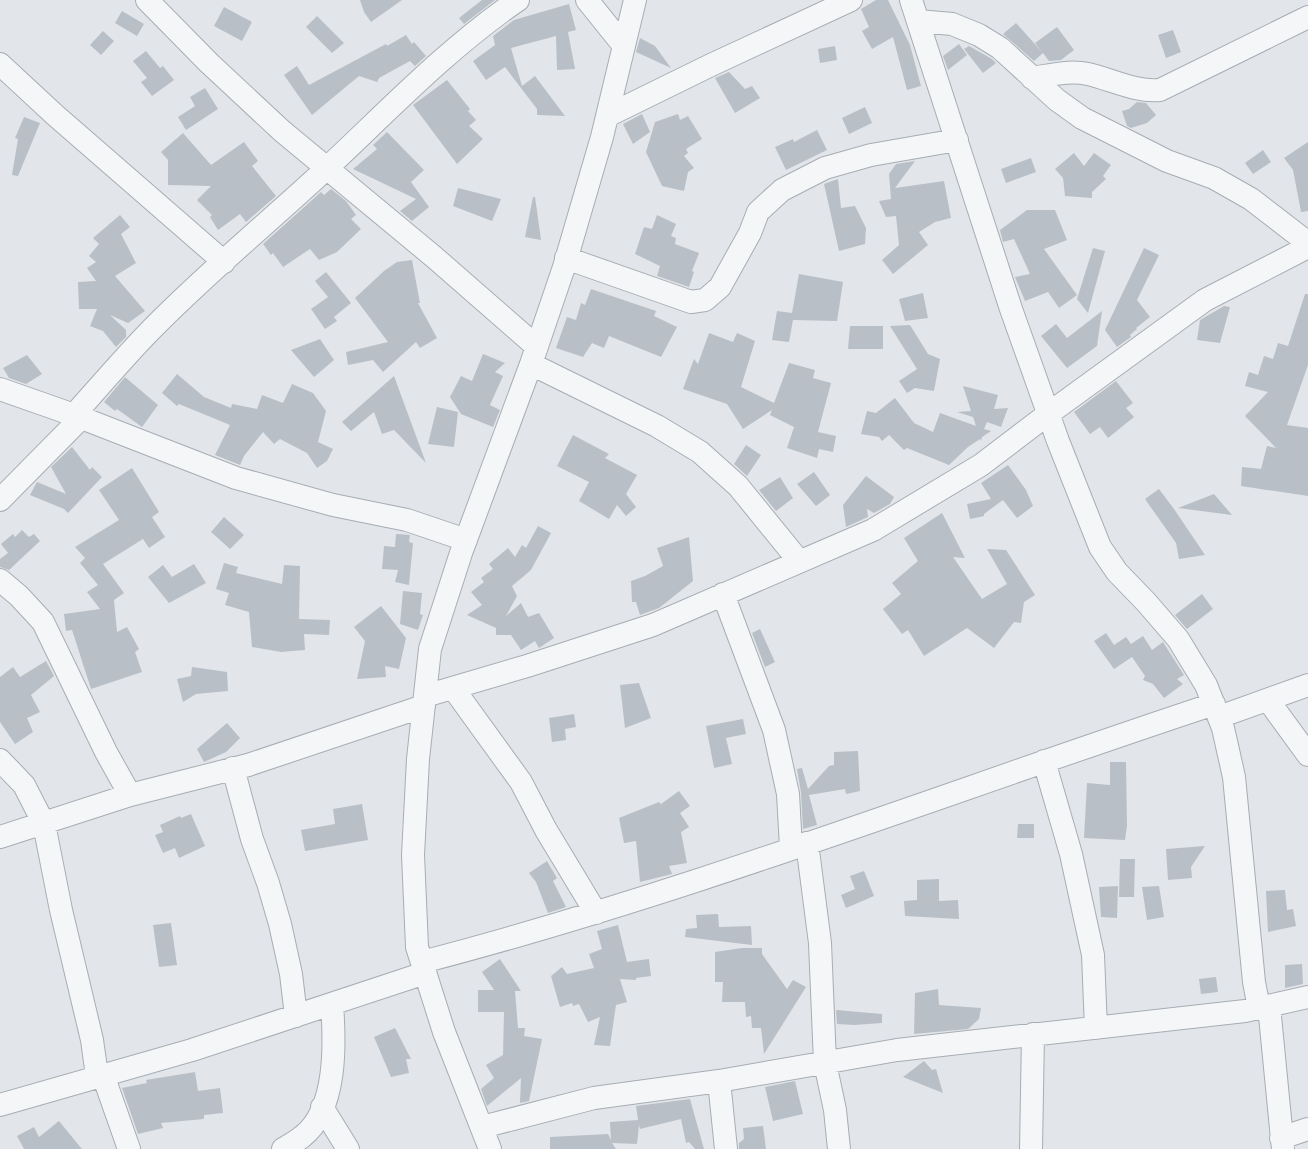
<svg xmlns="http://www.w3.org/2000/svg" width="1308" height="1149" viewBox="0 0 1308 1149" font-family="Overpass,sans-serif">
  <rect width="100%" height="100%" fill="#e2e6ea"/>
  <path fill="#b9bfc6" d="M360,0h42l-31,22 -7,-10z
    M482,0h13l-31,24 -5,-6z
    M876,0h12l22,45 11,41 -14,4 -14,-53 -21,12 -10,-18 7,-4 -8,-18z
    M569,4l7,26 -8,2 7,37 -18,1 -1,-34 -45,12 11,38 13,-10 30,40 -28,-1v-6l-32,-42 -19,13 -13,-19 22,-16 -2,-9 21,-16z
    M224,7l28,15 -10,19 -28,-15z
    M122,11l22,13 -7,12 -22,-13z
    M317,16l27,27 -12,10 -26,-26z
    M1016,23l26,29 -7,-9 22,-16 17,23 -13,10 -12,1 -6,-8 -9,8 -31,-27z
    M1173,30l8,22 -15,6 -8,-23z
    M103,31l11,10 -13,14 -11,-10z
    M406,35l6,9 2,-2 12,14 -11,10 -5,-5 -31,17 -2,4 -18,-6 -47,39 -28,-40 13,-9 12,19 77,-41 1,2z
    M640,38l15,8 16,22 -35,-16z
    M959,44l8,11 -19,15 -5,-14z
    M835,46l2,14 -17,3 -2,-14z
    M969,46l23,13 4,4 -13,10 -19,-24z
    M146,51l14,17 3,-2 11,14 -22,16 -11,-14 6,-4 -14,-17z
    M729,72l16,17 7,-3 8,12 -25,15 -20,-35z
    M447,80l23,29 -2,2 8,9 -7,6 14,13 -26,25 -44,-59z
    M205,88l13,21 -32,21 -8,-13 17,-11 -5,-9z
    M1137,102l9,1 10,12 -9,8 -16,5 -4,-2 -5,-15 7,-2z
    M865,107l7,16 -23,11 -7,-16z
    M642,114l8,18 -17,12 -10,-20z
    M678,114l2,6 8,-4 14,23 -16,10 2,4 -4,3 10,12 -6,4 -4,19 -22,-5 -16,-34 9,-30z
    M24,117l16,6 -22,53 -6,-1 6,-36 -3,-1z
    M817,130l10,20 -41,20 -11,-23 18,-8 1,3z
    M387,132l37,38 -13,12 18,25 -17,14 -12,-10 16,-12 -63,-30 24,-20 -4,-4z
    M183,133l28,32 33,-23 14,19 -6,5 24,30 -30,26 -6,-8 -22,16 -8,-13 2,-2 -15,-15 14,-14 -43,-1v-25l-7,-8z
    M1308,142v69l-7,1 -8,-42 -9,-12z
    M1263,150l8,12 -18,12 -8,-11z
    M1074,153l10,13 10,-13 17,12 -8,11 3,3 -14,13v6l-27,-2 -2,-18 -8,-9z
    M1031,158l5,14 -30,11 -5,-14z
    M915,161l-20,27 49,-7 7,37 -16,4 -16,10 9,13 -35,29 -11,-14 17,-15 -3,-29 -10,1 -7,-16 12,-2 -2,-25 7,-10z
    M838,179l3,29 14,-2 11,22 -1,16 -26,7 -15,-67z
    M458,188l43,11 -9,22 -39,-15z
    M331,189l15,12 10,14 -5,4 10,10 -24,23 -18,8 -9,-11 -27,18 -10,-14 -2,2 -8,-11 58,-52 3,3z
    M533,197h2l6,43 -16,-3z
    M1027,210h28l12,30 -23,9 33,46 -18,13 -11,-16 -23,9 -10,-24 15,-3 -16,-35 -11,3 -3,-12z
    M120,215l10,12 -9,7 15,29 -21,13 30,35 -17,12 -18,-8 16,15v7l-10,10 -13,-16 -13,-5 7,-17h-18l-1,-27 18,-1 -9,-13 9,-6 -7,-6 10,-12 -6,-6z
    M657,215l19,9 -5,12 5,2 -1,6 24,9 -7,18 2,1 -5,15 -32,-11 3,-10 -25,-12 9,-27 8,2z
    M1093,248l12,3 -17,62 -11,-14z
    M1144,248l15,7 -22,45 13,17 -14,11 1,1 -7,6 1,2 -14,10 -12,-17z
    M412,260l8,43h-2l19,35 -17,10 -4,-6 -33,30 -10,-12 -25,5 -2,-13 42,-10 -33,-44 29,-27 13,-9z
    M326,272l25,31 -17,14 3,4 -12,8 -14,-20 17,-12 -13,-16z
    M799,274l44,8 -6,39 -44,-1 -4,22 -17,-2 5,-29 15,2z
    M591,289l65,22 -2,5 23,11 -16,30 -52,-21 -5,12 -12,-5 -9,14 -27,-9 11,-31 9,3 5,-17 4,2z
    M923,293l5,25 -23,3 -6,-22z
    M1305,294h3v71l-21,60 21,3v68l-67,-10 1,-19 19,2 6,-23 9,2 -31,-32 23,-24 -23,-6 4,-14 9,3 6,-19 9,3 5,-16 10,3z
    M1224,306l6,1 -10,36 -23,-3 3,-20z
    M1102,311l-5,35 -30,22 -26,-32 15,-12 11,14z
    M910,325l18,29 12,5 -6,32 -19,-3 -8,5 -8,-12 18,-12 -27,-43z
    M850,326h33v23h-35z
    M709,333l24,9 4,-9 18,8 -14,46 33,16 15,-40 26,7 -2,8 18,5 -13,49 18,4 -3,16 -14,-3 -2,9 -30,-10 7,-21 -24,-12 2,-5 -29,19 -16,-25 -44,-15 11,-30 4,5z
    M320,339l14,21 -20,17 -23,-27z
    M483,354l22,9 -10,9 8,4 -13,29 10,5 -7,17 -32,-13 -11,-17 11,-21 11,5z
    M27,355l15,19 -16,10 -17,-6 -6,-10z
    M177,374l27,23 27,11 1,-4 25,5 5,-14 21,8 9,-19 21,9 13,18 -8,31 15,7 -6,12 -10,7 -10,-15 -27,-14 -6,5 -11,-12 -19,24 -4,9 -25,-10 15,-30 -51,-21 -2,2 -15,-13z
    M394,376l32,87 -32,-33 -12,4 -8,-22 -23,19 -9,-9z
    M125,377l33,28 -16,22 -25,-18 -2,2 -11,-9z
    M1116,381l17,22 -7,5 8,9 -26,21 -8,-11 -10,7 -16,-22z
    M963,386l35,9 -4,14 14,-1 -7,19 -14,-5 -3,7 7,2 -9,6 -1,4 -1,-2 -12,8 -19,18 -42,-17 -3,2 -15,-15 -7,6 -3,-4 -18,-3 6,-23 9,2 19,-15 19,25 19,9 7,-19 36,13 -3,-9 -16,-5 14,-1z
    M437,407l21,5 -4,35 -26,-3z
    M573,435l36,19 -4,4 32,17 -11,19 10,13 -10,9 -9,-11 -8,14 -30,-18 10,-19 -32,-16z
    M746,445l15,10 -14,21 -13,-12z
    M72,447l18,23 2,-3 10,10 -34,36 -4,-4 -34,-14 7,-13 29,12 -15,-27z
    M1008,465l18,25 7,16 -16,12 -14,-18 -19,14v2l-14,3 -3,-15 24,-5 -10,-16z
    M132,468l27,44 -7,5 13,20 -16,11 -6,-9 -40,25 21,29 -10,7 3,32 10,-5 12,22 -4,3 7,20 -51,17 -19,-59 -6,1 -2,-17 36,-5 -13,-17 11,-7 -18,-22 5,-5 -10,-11 44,-27 -20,-30z
    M814,472l16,23 -14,11 -19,-22z
    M866,476l28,21 -4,7 -16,9 -7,-4 1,8 -22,10 -3,-22z
    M780,477l13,21 -17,13 -17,-21z
    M1159,489l15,20 31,46 -26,4 -3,-16 -31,-44z
    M1214,494l18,21 -54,-7z
    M942,513l23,45 -12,-1 29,42 25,-15 -20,-35 19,1 29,45 -11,7 -3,21 -7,-1 -20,26 -27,-20 -43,28 -16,-26 -6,4 -19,-25 18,-15 -9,-11 26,-22 -14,-23z
    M224,517l20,18 -14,14 -19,-17z
    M538,526l13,7 -20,37 -19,16 5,10 -11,20 15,-13 7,14 11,-4 15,25 -15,10 -4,-7 -14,9 -10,-15h-15v-7l-29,-13 15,-10 -11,-13 13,-10 -3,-4 12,-9 -4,-5 19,-16 7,9 7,-12 4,3z
    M22,530l7,7 5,-3 6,7 -31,29 -9,-3v-8l8,-6 -7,-9 12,-10 2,3z
    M396,534l14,1 -1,7 4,1 -4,42 -14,-3 3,-12 -16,-1 2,-23 11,1z
    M689,537l4,44 -34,27 -19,7 -4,-13h-4l-1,-21 14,-5 18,-10 -6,-18z
    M224,563l14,4 -2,6 46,11 2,-19 16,1 -1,53 31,1 -1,15 -25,-1 1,16 -24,2 -29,-5 -3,-35 -24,-7 4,-12 -13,-4z
    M194,564l12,19 -37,20 -21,-26 15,-12 9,12z
    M403,591l19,2 -2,21 3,1 -5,15 -18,-6z
    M1202,594l11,15 -26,20 -12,-14z
    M381,606l25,32 -7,31 -14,-3 1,11 -29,2 8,-38 -11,-14z
    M760,629l15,33 -10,5 -13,-34z
    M1106,633l8,12 12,-8 5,7 12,-8 9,14 11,-8 21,33 -7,4 6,5 -19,14 -11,-14 -10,-4 2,-4 -13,-19 -18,12 -20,-28z
    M46,661l8,15 -23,19 9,17 -13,6 6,14 -18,12 -15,-22v-45l13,-10 7,10z
    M192,667l35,5 1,19 -32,3 -13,8 -6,-23 14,-3z
    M639,683l12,35 -26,10 -5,-43z
    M574,714l2,13 -11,2 1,11 -14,2 -3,-24z
    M743,719l3,15 -20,4 6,26 -18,4 -8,-42z
    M227,723l13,15 -14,14 -22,10 -7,-13z
    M858,751l2,40 -14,3 -1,-5 -36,6 8,30 -14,4 -2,-36 -4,-24 5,-1 6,21 21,-23 5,-1v-13z
    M1110,762h16l1,64 -2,14 -41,-2 3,-55 23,2z
    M679,791l11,15 -10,7 9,14 -8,5 6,31 -18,3 3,8 -32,8 -4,-41 -12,2 -5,-25 40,-16 2,2z
    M362,804l6,36 -63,11 -4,-21 34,-6 -2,-15z
    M191,814l14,32 -26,12 -4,-10 -12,5 -8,-18 8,-3 -3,-7 20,-9 1,2z
    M1018,824h16v14h-17z
    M1205,846l-14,21 1,11 -24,2 -2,-31z
    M1120,859h15l-1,38h-15z
    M547,861l10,17 -4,3 13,26 -18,6 -12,-31 -7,-9z
    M864,871l10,25 -28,12 -5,-13 14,-6 -5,-13z
    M939,879v22l19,-1 1,19 -54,-3 -1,-15 13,-1v-20z
    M1118,886l-1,32 -16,-1 -2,-30z
    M1159,886l5,31 -17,3 -5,-33z
    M1285,890l2,20 6,-1 3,17 -28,6 -2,-41z
    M718,914l1,13 32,-1 1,19 -67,-8 1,-8 11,-1 -1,-13z
    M171,923l6,42 -18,2 -6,-42z
    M618,925l9,37 22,-3 2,17 -15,2v2l-16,-1 7,23 -11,3 -6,41 -16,-1 6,-28 -12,5 -9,-18 -6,2 -1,-3 -12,4 -9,-31 11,-9 5,7 27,-6 -5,-14 13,-5 -5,-18z
    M742,948h20v6l25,35 6,-9 13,7 -42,67 -3,-26h-9l-1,-12 -5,1 -1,-15h-23l1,-20h-8v-30z
    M500,959l21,32h-6l3,37h7l-1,8 18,3 -13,62 -9,2 1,-25 -34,28 -6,-17 13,-11 -8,-13 17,-10 1,-43h-26v-22h16l-12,-18z
    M1302,964l1,20 -18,4v-23z
    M1216,977l2,15 -17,2 -2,-15z
    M938,989l1,16 42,3 -2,11 -11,10 -54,5 1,-41z
    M836,1010l46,4v9l-28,2 -17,-1z
    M395,1028l16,31h-5l3,14 -18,4 -17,-40z
    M924,1061l8,9 4,-1 7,24 -40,-16z
    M195,1072l3,19 22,-3 3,25 -19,2v4l-43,4 2,5 -25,6 -16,-46 25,-5 -1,-3z
    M795,1081l8,33 -30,7 -8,-34z
    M690,1099l14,50h-9l-6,-7 -3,1 -5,-24 -41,10 -1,-4 -2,19 -25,-1 4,6h-66v-12l58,-3 3,6 -1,-18 28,-2 -2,-14z
    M59,1121l23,28h-58l-7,-13 17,-9 5,10z
    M763,1126l3,23h-27v-6l5,-4 -1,-11z"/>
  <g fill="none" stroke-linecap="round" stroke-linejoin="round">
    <g stroke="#a7adb4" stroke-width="24">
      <path id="minor" d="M147,0l62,63 73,68 152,126 103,90
        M587,0l37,46
        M911,0l100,309 47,132 42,106 17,25 29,30 32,37 28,46 17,43 11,49 20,205 5,26
        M918,21l34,3 27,11 21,13 57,52 25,18 85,43 47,17 37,21 57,44
        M0,64l55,51 169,147
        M1032,78c19,-3 38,-8 56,-4 25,6 47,18 72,16l148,-73
        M607,116l104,-51 140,-65
        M566,258l125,44 14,-2 15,-13 30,-54 8,-21 24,-22 43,-22 46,-13 86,-15
        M531,364l126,62 43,26 38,34 61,75
        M0,389l74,26 162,63 97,27 74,15 59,20
        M74,415c24,-27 48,-55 73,-81 57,-59 121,-111 180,-166 62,-58 121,-120 191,-168
        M0,500l81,-82
        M0,580l19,16 24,26 63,130 24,43
        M723,594l51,136 14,64 3,54
        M453,688l68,94 25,48 50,83
        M425,696l102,-30 126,-41 220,-95 108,-65 67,-51 157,-114 103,-53
        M1268,700l40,55
        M1219,717l89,-32
        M0,760l24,25 20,39 17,86 31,130 5,36
        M1044,761l27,93 22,101 3,73
        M233,768l19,71 16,44 12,41 11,50 5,42
        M0,837l130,-42 118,-30 176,-59
        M807,843l13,100 5,120 10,47 4,39
        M422,962c269,-70 528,-171 792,-258
        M1269,1006l14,143
        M103,1075l26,74
        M719,1081l7,68
        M0,1105l192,-55 233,-77
        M322,1107l26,42
        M482,1127l112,-29 125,-17 178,-31 348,-39 63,-14
        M1281,1138l27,-9
        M283,1149c7,-4 14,-8 20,-13 34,-27 32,-92 29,-132
        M490,1149l-46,-117 -27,-85 -4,-92 5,-96 12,-110 31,-96 70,-189 33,-97 38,-130 33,-137
        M1031,1149l2,-115"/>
    </g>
    <use href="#minor" stroke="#f5f6f8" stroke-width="22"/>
  </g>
</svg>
